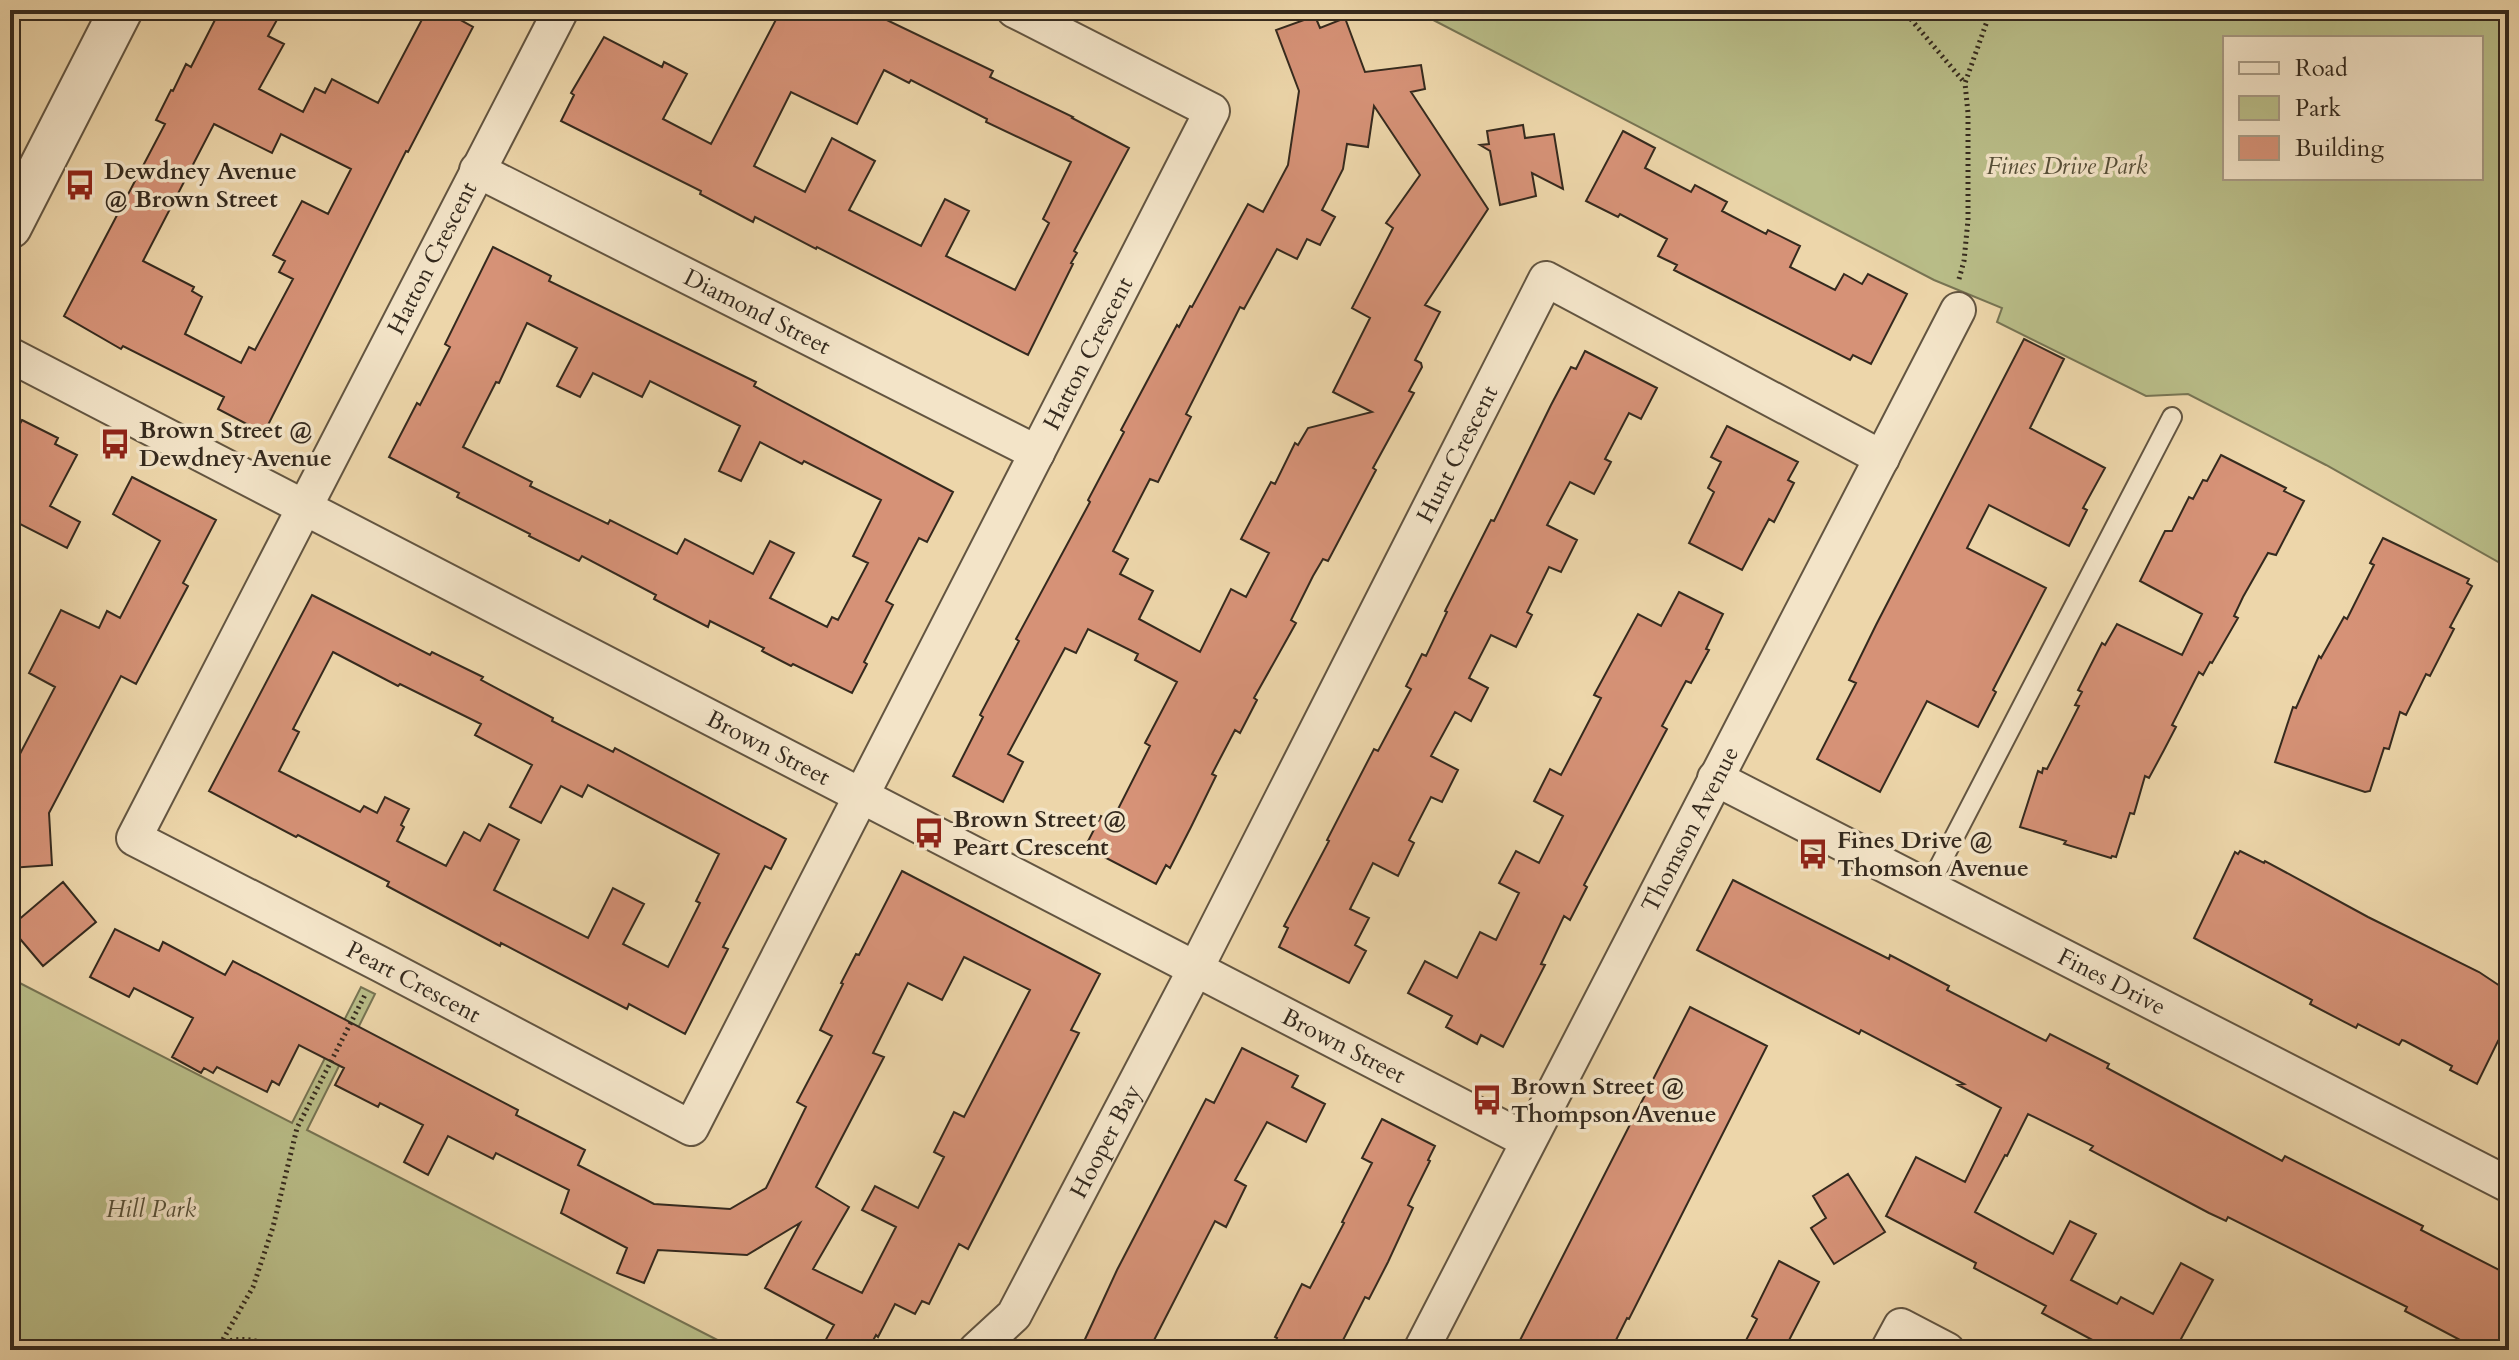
<svg xmlns="http://www.w3.org/2000/svg" width="2519" height="1360" viewBox="0 0 2519 1360" font-family="Cardo,serif">
  <rect width="100%" height="100%" fill="#edd6aa"/>
  <filter id="stains"><feTurbulence type="fractalNoise" baseFrequency=".0025" numOctaves="4"/><feColorMatrix values="0 0 0 0 .2 0 0 0 0 .09 0 0 0 0 .02 0 0 0 .5 -.17"/></filter>
  <radialGradient id="worn" r=".72"><stop offset=".6" stop-color="#630" stop-opacity="0"/><stop offset="1" stop-color="#630" stop-opacity=".3"/></radialGradient>
  <path fill="#b9bd88" stroke="#777453" stroke-width="2" fill-rule="evenodd" d="M1414,10h1095v558l-183,-103 -138,-71 -42,2 -149,-74 5,-14 -68,-28zM2225,38h256v140h-256z
    M10,978l282,145 69,-136 14,7 -68,136 430,220h-727z"/>
  <path fill="#d69277" stroke="#352a1e" stroke-width="2" fill-rule="evenodd" d="M220,10h42l16,8 -10,18 16,8 -25,45 44,23 12,-24 10,5 7,-14 46,24 49,-93h34l-4,8 16,9 -65,125 -2,-1 -142,282 -46,-24 6,-12 -101,-51 -2,3 -57,-33 101,-192 -9,-4 15,-30 2,1 13,-27 5,3zM214,124l58,29 9,-19 70,35 -23,45 -26,-13 -29,54 12,6 -6,11 14,7 -38,71 -6,-3 -8,16 -56,-29 17,-37 -10,-6 2,-4 -51,-26z
    M781,10h85l127,61 -3,6 83,40 -1,1 57,30 -55,103 3,2 -6,10 2,1 -45,91 -211,-108 -1,2 -61,-32 -2,5 -53,-28 1,-3 -140,-70 13,-26 -3,-2 33,-56 58,30 2,-5 23,12 -24,45 48,25zM884,70l25,13 2,-3 76,39 -1,3 85,40 -28,57 6,4 -34,67 -69,-34 23,-45 -24,-12 -24,47 -72,-36 26,-49 -43,-23 -27,54 -51,-26 37,-74 66,32z
    M1315,16l5,12 25,-10 20,54 56,-7 4,24 -14,3 77,117 -63,96 15,7 -25,48 6,3 1,4 -13,24 5,2 -41,75 3,2 -48,91 -5,-2 -10,17 -22,44 5,3 -42,75 3,2 -17,33 -5,-3 -23,44 4,2 -25,51 -21,41 -4,-3 -10,19 -71,-37 16,-31 11,5 38,-75 -5,-3 32,-61 -42,-22 3,-6 -50,-25 -12,24 -11,-5 -57,106 15,8 -20,40 -50,-26 30,-59 -3,-2 39,-74 -3,-2 74,-137 -2,-2 36,-68 -3,-2 56,-105 2,2 11,-21 2,1 56,-103 15,8 25,-47 11,-74 -23,-61zM1374,106l46,69 -34,48 7,5 -41,80 18,10 -37,74 39,20 -64,16 -10,17 -3,-2 -20,41 -4,-2 -30,57 28,14 -23,44 -15,-8 -31,63 -61,-33 14,-28 -33,-17 8,-15 -15,-8 37,-72 8,3 33,-65 -5,-3 54,-107 4,2 33,-60 20,10 10,-20 13,6 15,-28 -13,-7 21,-41 4,-25 21,3z
    M1523,125l2,13 29,-4 9,55 -31,-16 4,23 -36,9 -10,-54 -10,-6 9,-1 -2,-13z
    M1623,131l32,17 -10,20 46,24 4,-7 32,17 -5,9 44,23 2,-4 32,16 -10,21 45,23 9,-16 18,10 6,-10 39,20 -36,70 -18,-9 -3,5 -176,-90 3,-5 -19,-9 9,-17 -47,-25 -2,3 -32,-16z
    M493,247l58,29 -2,5 207,101 -2,4 199,106 -26,50 -8,-4 -33,63 7,4 -29,57 3,2 -15,29 -59,-29 -2,2 -29,-15 2,-3 -54,-27 -2,6 -54,-28 2,-4 -74,-39 -3,5 -50,-25 1,-2 -73,-37 2,-4 -70,-36 28,-54 3,2 30,-58 -5,-3zM527,323l50,25 -20,38 23,11 13,-24 49,24 8,-16 90,45 -21,45 22,10 19,-39 42,22 2,-3 77,39 -28,56 15,7 -30,57 -6,-3 -5,10 -57,-29 24,-45 -24,-12 -17,33 -68,-35 -8,15 -67,-34 -2,4 -78,-38 2,-4 -69,-35 33,-65 3,1z
    M2024,339l40,20 -34,69 75,40 -22,40 4,2 -18,36 -80,-41 -22,43 79,40 -53,102 3,2 -18,35 -51,-26 -47,91 -63,-33 39,-76 -7,-3 27,-55z
    M1585,351l72,37 -16,31 -12,-6 -24,46 6,3 -17,32 -24,-12 -23,43 30,15 -16,32 -12,-5 -22,45 5,3 -16,32 -25,-12 -22,43 19,10 -17,33 -16,-9 -24,44 27,14 -16,32 -11,-5 -22,43 5,3 -16,33 -25,-13 -23,46 19,9 -14,27 11,6 -17,32 -70,-36 9,-19 -4,-2 45,-85 -2,-1 47,-91 4,2 33,-62 -5,-3 16,-32 4,2 21,-44 -2,-1 46,-91 3,1 57,-116 20,-38 5,2z
    M22,420l36,18 -3,6 22,11 -27,51 30,16 -13,26 -57,-29v-77z
    M1727,426l71,36 -10,18 6,3 -20,39 -5,-3 -27,51 -53,-27 25,-51 -6,-4 13,-26 -10,-5z
    M2221,455l65,33 -2,3 20,10 -28,54 -8,-2 -25,44 -9,19 4,2 -26,45 -2,-1 -7,13 -4,-3 -27,53 4,2 -12,23 -15,28 -4,-2 -11,38 -4,-1 -14,44 -4,-1 -1,2 -47,-14 2,-3 -46,-14 18,-56 4,2 1,-5 4,1 32,-63 -4,-1 7,-13 -4,-2 24,-47 3,2 12,-21 65,31 20,-41 -62,-33 25,-50h7l17,-34 4,2 10,-19 4,1z
    M132,477l84,43 -33,63 5,3 -52,98 -15,-8 -72,137 3,52 -42,3v-95l45,-86 -26,-14 32,-63 38,18 8,-17 13,7 40,-77 -47,-27z
    M2383,538l86,41 -2,4 5,3 -22,41 4,2 -24,47 -4,-2 -20,41 -6,-3 -11,37 -5,-1 -14,43 -5,1 -90,-30 18,-55 3,1 23,-52 2,2 23,-41 3,2 27,-54 -4,-2z
    M1679,592l44,22 -17,35 3,1 -18,33 -5,-2 -24,45 5,3 -83,156 3,2 -17,33 -6,-4 -23,48 4,1 -42,82 -22,-12 -4,9 -31,-17 6,-11 -44,-23 17,-32 32,17 23,-46 16,8 23,-47 -20,-10 17,-32 23,12 24,-47 -29,-15 16,-32 11,6 40,-77 -7,-3 44,-81 23,12z
    M312,595l118,60 2,-3 51,25 -2,3 72,38 -1,3 61,31 2,-4 171,91 -15,30 -6,-3 -42,81 5,2 -43,85 -56,-30 -2,5 -126,-66 -1,3 -113,-60 2,-4 -91,-47 -2,2 -87,-46zM333,652l65,34 2,-2 81,40 -6,11 57,30 -22,42 31,16 20,-37 21,11 6,-12 131,69 -23,47 4,2 -32,64 -45,-23 21,-40 -31,-16 -25,50 -94,-48 25,-50 -30,-16 -9,17 -16,-9 -18,34 -49,-25 7,-14 -3,-2 8,-16 -24,-12 -8,16 -13,-7 -4,6 -81,-41 20,-39 -6,-3z
    M2240,851l24,12 1,-2 103,56 111,55 30,20v35l-8,16 -3,-2 -21,43 -27,-14 2,-4 -47,-25 -3,-1 -3,5 -41,-21 -2,4 -46,-24 2,-4 -118,-62 41,-86 3,2z
    M902,871l198,103 -29,56 8,3 -111,216 -9,-5 -30,60 -7,-3 -7,13 -20,-10 -17,33 -2,-2 -8,15h-30l-14,-7 10,-18 -69,-37 35,-65 -53,32 -89,-5 -14,33 -27,-10 10,-25 -66,-35 8,-23 -73,-37 -3,6 -45,-23 -20,39 -24,-13 19,-37 -43,-22 -2,4 -43,-22 9,-17 -45,-23 -20,40 -7,-4 -5,11 -50,-25 -4,6 -9,-5 -3,5 -29,-16 21,-39 -59,-30 -5,9 -39,-20 25,-48 44,22 4,-9 62,33 8,-14 285,149 -2,5 69,35 -7,15 76,39 76,5 36,-21 40,-81 -9,-5 35,-66 -12,-6 23,-46 -2,-1 15,-29 3,1zM964,957l66,33 -66,127 -10,-5 -20,40 10,5 -26,51 -43,-22 -13,24 34,17 -34,66 -49,-24 36,-62 -33,-20 68,-130 -11,-4 35,-70 34,17z
    M1733,880l156,79 1,-4 59,31 -2,4 99,51 4,-7 59,30 -2,4 77,41 98,52 3,-5 138,70 -2,4 88,45v75h-30l-74,-39 2,-4 -179,-90 -2,4 -17,-8 -119,-63 3,-4 -65,-32 -21,42 -2,-1 -30,57 78,42 17,-33 26,13 -25,46 46,24 4,-7 32,17 28,-51 32,17 -38,70h-64l-69,-37 4,-7 -72,-38 2,-5 -90,-47 30,-59 49,25 36,-74 -43,-23 6,-1 -103,-54 -2,4 -162,-84z
    M63,882l33,40 -53,44 -33,-39z
    M1690,1007l77,39 -138,273 -2,-1 -16,32h-96z
    M1242,1048l56,28 -6,11 33,17 -19,38 -39,-20 -32,58 11,6 -20,41 -11,-6 -66,129h-69l37,-80 89,-171 8,4z
    M1382,1119l53,27 -7,14 2,1 -22,44 5,3 -25,54 -19,37 -4,-2 -27,53h-67l6,-12 -2,-1 27,-53 8,4 34,-65 -2,-1 30,-59 -10,-5z
    M1848,1174l37,58 -51,32 -23,-36 15,-10 -13,-22z
    M1779,1261l40,21 -35,68h-43l16,-31 -5,-3z"/>
  <g fill="none" stroke-linecap="round" stroke-linejoin="round">
    <g stroke="#635541" stroke-width="22">
      <path id="service" d="M1929,886l243,-469"/>
    </g>
    <g stroke="#635541" stroke-width="38">
      <g id="minor">
        <path id="s1" d="M561,10l-427,828 246,126 311,164 521,-1017 -198,-101"/>
        <path id="s2" d="M477,170l560,283"/>
        <path id="s3" d="M10,355l1518,786"/>
        <path id="s4" d="M1715,778l794,407"/>
        <path id="s5" d="M976,1350l38,-35 182,-347 350,-689 336,179"/>
        <path id="s6" d="M1421,1350l537,-1040"/>
        <path d="M1888,1350l13,-24 46,24"/>
      </g>
    </g>
    <g stroke="#635541" stroke-width="46">
      <path id="tertiary" d="M10,227l111,-217"/>
    </g>
    <path stroke="#352a1e" stroke-width="5" stroke-dasharray="2 4" stroke-linecap="butt" d="M1903,10l61,72
      M2496,10l13,12
      M1959,279l5,-18 4,-41v-107l-3,-30 26,-73
      M10,1336l23,14
      M202,1350c31,-14 49,-14 80,0
      M217,1350l36,-63 20,-60 24,-99 69,-135"/>
    <use href="#service" stroke="#f3e4c8" stroke-width="18"/>
    <use href="#minor" stroke="#f3e4c8" stroke-width="34"/>
    <use href="#tertiary" stroke="#f3e4c8" stroke-width="42"/>
  </g>
  <defs>
    <g id="bus-bare" transform="scale(2.4)"><path d="M-5-6H5V4H4V6H2V4H-2V6H-4V4H-5ZM-3.5-4V0h7V-4ZM-3.5 1.2v1.5H-2V1.2ZM2 1.2v1.5H3.5V1.2Z" fill="#8f2418" stroke="#f3e4c8" stroke-width="2.5" paint-order="stroke"/></g>
  </defs>
  <g fill-rule="evenodd">
    <use href="#bus-bare" x="80" y="185"/>
    <use href="#bus-bare" x="115" y="444"/>
    <use href="#bus-bare" x="929" y="833"/>
    <use href="#bus-bare" x="1813" y="854"/>
    <use href="#bus-bare" x="1487" y="1100"/>
  </g>
  <g text-anchor="middle" stroke-width="7" stroke-linejoin="round" paint-order="stroke">
    <g font-size="24" font-style="italic" fill="#564f38" stroke="#f3e4c8">
      <text x="2067" y="174">Fines Drive Park</text>
      <text x="151" y="1217">Hill Park</text>
    </g>
    <g font-size="24" font-weight="bold" fill="#352a1e" stroke="#f3e4c8" text-anchor="start">
      <text x="104" y="179">Dewdney Avenue<tspan x="104" dy="28">@ Brown Street</tspan></text>
      <text x="139" y="438">Brown Street @<tspan x="139" dy="28">Dewdney Avenue</tspan></text>
      <text x="953" y="827">Brown Street @<tspan x="953" dy="28">Peart Crescent</tspan></text>
      <text x="1837" y="848">Fines Drive @<tspan x="1837" dy="28">Thomson Avenue</tspan></text>
      <text x="1511" y="1094">Brown Street @<tspan x="1511" dy="28">Thompson Avenue</tspan></text>
    </g>
    <g font-size="24" fill="#352a1e" stroke="#f3e4c8">
      <text transform="translate(432 258) rotate(-63)" y="8">Hatton Crescent</text>
      <text dy="8" stroke="none"><textPath href="#s2" startOffset="314">Diamond Street</textPath></text>
      <text dy="8" stroke="none"><textPath href="#s1" startOffset="2430">Hatton Crescent</textPath></text>
      <text dy="8" stroke="none"><textPath href="#s5" startOffset="1020">Hunt Crescent</textPath></text>
      <text dy="8" stroke="none"><textPath href="#s3" startOffset="854">Brown Street</textPath></text>
      <text dy="8" stroke="none"><textPath href="#s6" startOffset="586">Thomson Avenue</textPath></text>
      <text dy="8" stroke="none"><textPath href="#s4" startOffset="446">Fines Drive</textPath></text>
      <text dy="8" stroke="none"><textPath href="#s1" startOffset="1246">Peart Crescent</textPath></text>
      <text dy="8" stroke="none"><textPath href="#s3" startOffset="1502">Brown Street</textPath></text>
      <text dy="8" stroke="none"><textPath href="#s5" startOffset="248">Hooper Bay</textPath></text>
    </g>
  </g>
  <rect width="2519" height="1360" fill="none" stroke="#edd6aa" stroke-width="40"/>
  <rect x="12" y="12" width="2495" height="1336" fill="none" stroke="#352a1e" stroke-width="4"/>
  <rect x="20" y="20" width="2479" height="1320" fill="none" stroke="#352a1e" stroke-width="2"/>
  <rect x="2223" y="36" width="260" height="144" fill="#f3e4c8" stroke="#a79a84" stroke-width="2"/>
  <rect x="2239" y="62" width="40" height="12" fill="#f3e4c8" stroke="#a79a84" stroke-width="2"/>
  <text x="2295" y="76" font-size="24" fill="#352a1e">Road</text>
  <rect x="2239" y="96" width="40" height="24" fill="#b9bd88" stroke="#a79a84" stroke-width="2"/>
  <text x="2295" y="116" font-size="24" fill="#352a1e">Park</text>
  <rect x="2239" y="136" width="40" height="24" fill="#d69277" stroke="#a79a84" stroke-width="2"/>
  <text x="2295" y="156" font-size="24" fill="#352a1e">Building</text>
  <rect width="100%" height="100%" filter="url(#stains)"/>
  <rect width="100%" height="100%" fill="url(#worn)"/>
</svg>
